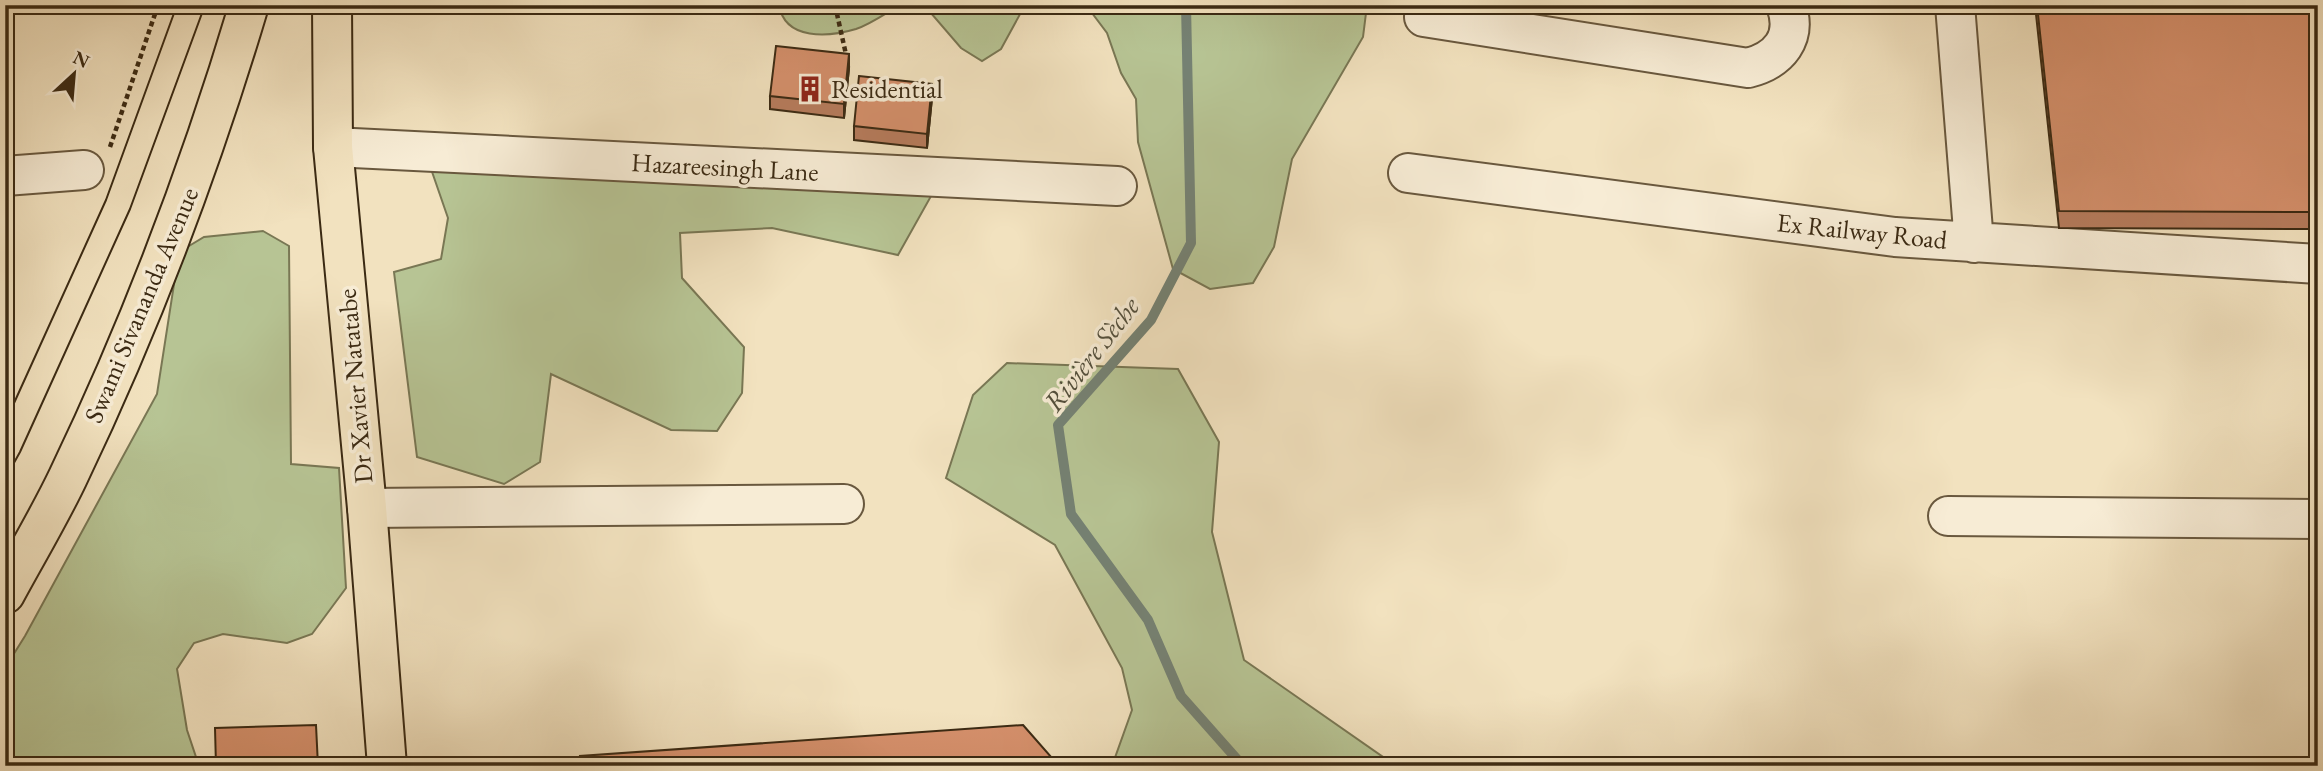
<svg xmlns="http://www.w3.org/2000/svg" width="2323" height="771" viewBox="0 0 2323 771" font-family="'EB Garamond',serif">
  <rect width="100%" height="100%" fill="#f2e2bf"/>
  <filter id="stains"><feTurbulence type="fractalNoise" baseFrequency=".00286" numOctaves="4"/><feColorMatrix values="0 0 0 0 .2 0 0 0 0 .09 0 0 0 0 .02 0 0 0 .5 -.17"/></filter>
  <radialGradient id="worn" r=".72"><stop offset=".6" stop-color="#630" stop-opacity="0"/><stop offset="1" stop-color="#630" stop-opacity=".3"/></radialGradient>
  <path fill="#b7c494" stroke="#797754" stroke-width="2" d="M779,5h121c-14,8 -29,19 -44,24 -27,8 -71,12 -77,-24z
    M924,5h101l-24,44 -19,12 -21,-13z
    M1086,5h281l-4,32 -71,122 -18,88 -21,36 -43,6 -37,-20 -35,-127 -2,-43 -15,-26 -14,-40z
    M420,137l529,27 -51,91 -126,-27 -92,5 2,45 62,69 -2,46 -25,38 -46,-1 -120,-56 -11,88 -36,22 -87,-27 -23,-185 47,-13 7,-41z
    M263,231l26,15 2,218 48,4 7,120 -34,46 -25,9 -64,-9 -29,9 -17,26 10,61 12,36h-194v-98l20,-32 132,-242 22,-142 25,-15z
    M1007,363l171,6 41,73 -7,90 32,128 145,101 12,5h-289l20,-56 -10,-42 -67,-123 -109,-67 27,-83z"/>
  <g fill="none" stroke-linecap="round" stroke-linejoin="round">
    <path stroke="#758274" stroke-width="10" d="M1186,5l5,238 -40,77 -93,105 13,89 77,106 33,76 62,70"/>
    <g stroke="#69583e" stroke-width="42">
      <path id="minor" d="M1955,5l19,238
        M1424,17l324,51c31,-8 50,-30 38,-63
        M333,147l784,39
        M1408,173l487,64 423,27
        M5,176l79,-6
        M367,508l477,-4
        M1948,516l370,3"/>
    </g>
    <g stroke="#3b2a13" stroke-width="42">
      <path id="major" d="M332,5l1,142 34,361 20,258
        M5,594c21,-39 44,-77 63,-117 73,-152 133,-311 181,-472"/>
    </g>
    <path stroke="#3b2a13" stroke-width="4.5" stroke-dasharray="5 3.5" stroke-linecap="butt" d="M835,5l12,54
      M110,147l48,-142"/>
    <use href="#minor" stroke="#f7ecd5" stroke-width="38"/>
    <use href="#major" stroke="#f2e2bf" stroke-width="38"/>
    <path stroke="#3b2a13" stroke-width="2" d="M5,423l101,-223 71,-195
      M5,479l15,-27 110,-243 75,-204"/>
  </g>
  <path fill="#b77c5d" stroke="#3b2a13" stroke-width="2" d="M2035,5h283v224l-259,-1z
    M849,68l-5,50 -74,-9v-13z
    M932,98l-5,50 -73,-8v-14z"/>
  <path fill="#95654c" stroke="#3b2a13" stroke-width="2" d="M849,54v14l-5,50v-14z
    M932,84v14l-5,50v-14z"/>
  <path fill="#d5906c" stroke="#3b2a13" stroke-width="2" d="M2037,5h281v207l-259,-1z
    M776,46l73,8 -5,50 -74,-8z
    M859,76l73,8 -5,50 -73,-8z
    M316,725l2,41h-102l-1,-38z
    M1023,725l36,41h-478l-1,-10z
    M514,763v3h-41z"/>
  <defs>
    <g id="building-bare" transform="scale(2.1)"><path d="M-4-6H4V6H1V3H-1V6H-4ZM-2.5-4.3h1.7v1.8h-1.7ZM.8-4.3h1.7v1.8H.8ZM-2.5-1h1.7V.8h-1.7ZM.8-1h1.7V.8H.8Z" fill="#8f2418" stroke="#f7ecd5" stroke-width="2.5" paint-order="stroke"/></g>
  </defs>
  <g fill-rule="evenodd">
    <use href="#building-bare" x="810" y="89"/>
  </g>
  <g text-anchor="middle" stroke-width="7" stroke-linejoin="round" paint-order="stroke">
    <g font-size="26" fill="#3b2a13" stroke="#f7ecd5" text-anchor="start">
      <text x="831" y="98">Residential</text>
    </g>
    <g font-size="26" fill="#3b2a13" stroke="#f7ecd5">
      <text transform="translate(725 167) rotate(3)" y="9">Hazareesingh Lane</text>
      <text transform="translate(1862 231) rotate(6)" y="9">Ex Railway Road</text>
      <text transform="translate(141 305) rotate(-67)" y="9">Swami Sivananda Avenue</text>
      <text transform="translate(355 386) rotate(-95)" y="9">Dr Xavier Natatabe</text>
    </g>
    <g font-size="28" font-style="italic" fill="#534f3c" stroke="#f7ecd5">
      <text transform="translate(1091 354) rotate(-52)" y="10">Rivière Sèche</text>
    </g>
  </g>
  <rect width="2323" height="771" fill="none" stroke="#f2e2bf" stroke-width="28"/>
  <rect x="7" y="7" width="2309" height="757" fill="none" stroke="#3b2a13" stroke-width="3.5"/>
  <rect x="14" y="14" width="2295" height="743" fill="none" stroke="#3b2a13" stroke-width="2"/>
  <g transform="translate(74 74) rotate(26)" stroke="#f7ecd5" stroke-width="5" paint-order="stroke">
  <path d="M0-5L12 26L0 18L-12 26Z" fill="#3b2a13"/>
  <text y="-10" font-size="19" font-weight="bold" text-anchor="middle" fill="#3b2a13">N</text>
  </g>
  <rect width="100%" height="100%" filter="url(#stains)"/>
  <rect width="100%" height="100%" fill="url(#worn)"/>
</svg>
